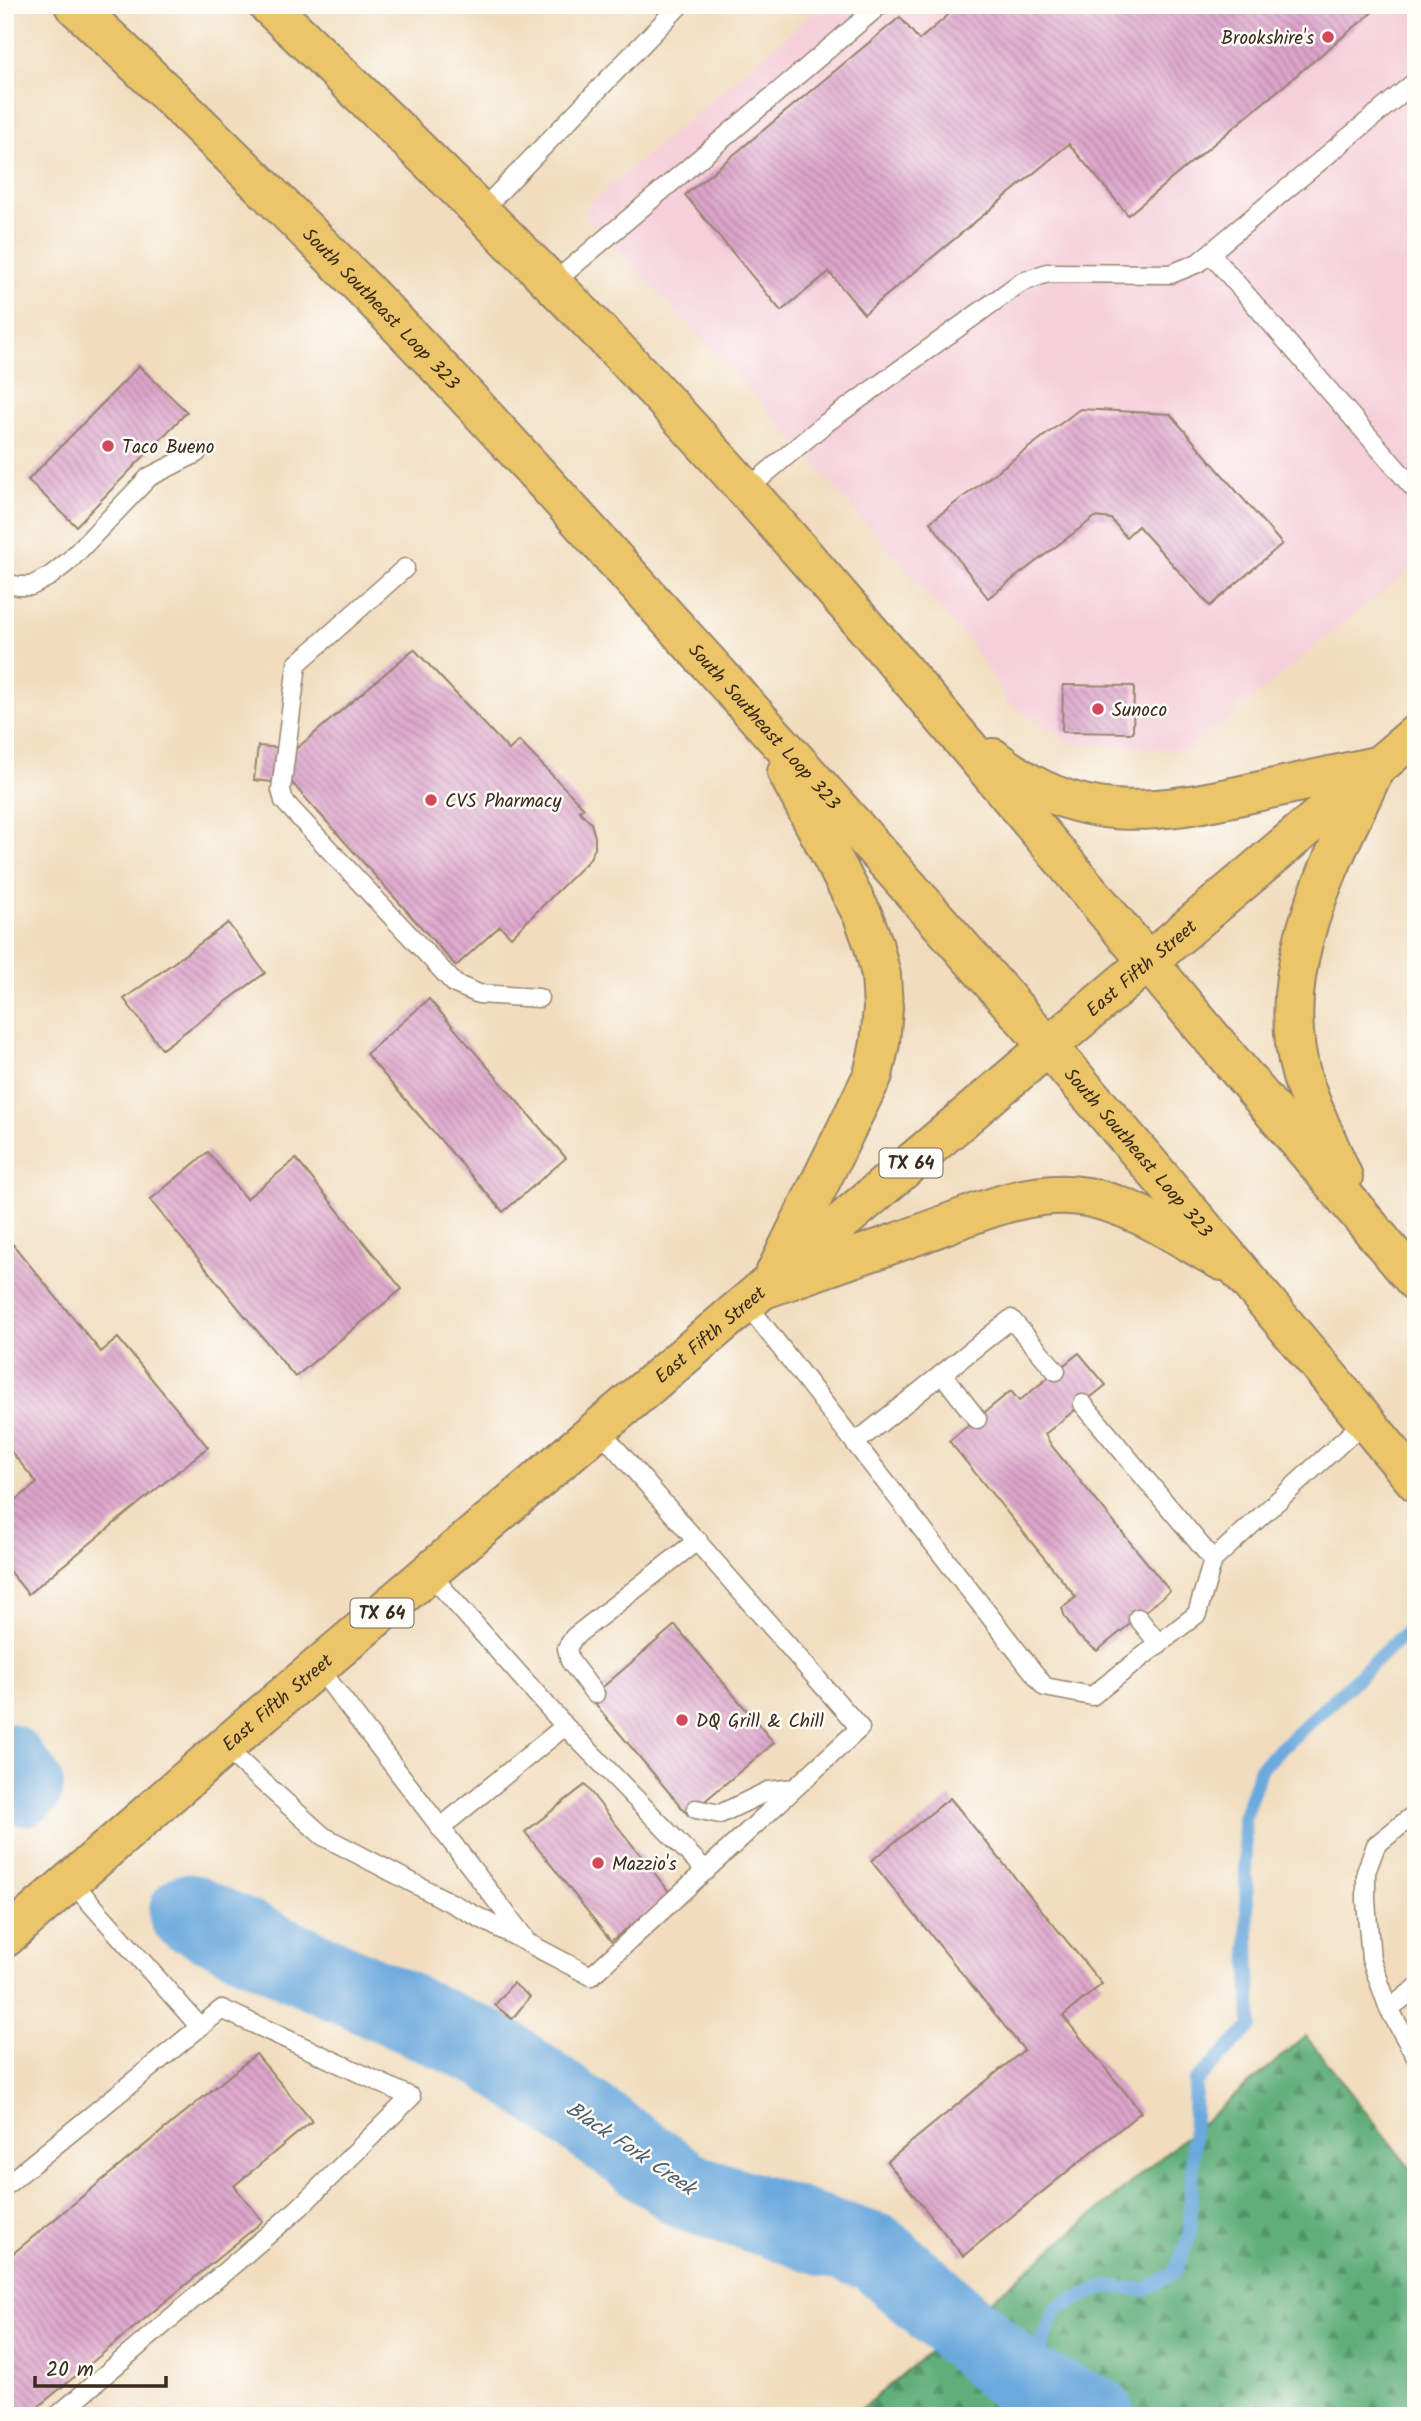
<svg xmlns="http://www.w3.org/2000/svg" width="1421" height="2421" viewBox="0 0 1421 2421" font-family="Kalam,sans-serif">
  <defs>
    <pattern id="forest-firs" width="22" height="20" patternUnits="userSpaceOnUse" patternTransform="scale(1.75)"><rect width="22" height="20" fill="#60af7a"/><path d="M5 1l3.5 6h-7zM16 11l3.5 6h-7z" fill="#508f63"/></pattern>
    <pattern id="building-back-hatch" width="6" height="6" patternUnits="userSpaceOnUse" patternTransform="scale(1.75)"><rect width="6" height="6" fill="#dda5cb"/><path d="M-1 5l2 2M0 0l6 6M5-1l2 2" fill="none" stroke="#b487a4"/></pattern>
  </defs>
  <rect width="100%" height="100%" fill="#fdfcf7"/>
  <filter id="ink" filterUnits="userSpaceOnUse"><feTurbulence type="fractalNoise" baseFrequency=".0143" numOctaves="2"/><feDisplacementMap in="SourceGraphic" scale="14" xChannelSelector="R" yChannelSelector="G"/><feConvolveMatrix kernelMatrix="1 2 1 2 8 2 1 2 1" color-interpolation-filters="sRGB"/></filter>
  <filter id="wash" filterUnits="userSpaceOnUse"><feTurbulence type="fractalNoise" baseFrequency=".00686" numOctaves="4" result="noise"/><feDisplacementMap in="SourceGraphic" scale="28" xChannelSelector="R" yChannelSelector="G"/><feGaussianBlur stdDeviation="1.57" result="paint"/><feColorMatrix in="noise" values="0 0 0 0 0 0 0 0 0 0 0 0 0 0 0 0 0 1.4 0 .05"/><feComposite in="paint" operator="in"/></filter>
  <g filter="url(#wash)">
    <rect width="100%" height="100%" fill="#f1ddbe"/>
    <path fill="#f5cfd9" d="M822,5h594v559l-227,187 -118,-8 -63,-40 -36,-57 -209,-241 -182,-194z"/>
    <path fill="url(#forest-firs)" stroke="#4e6c4c" stroke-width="2" d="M1306,2036l110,140v240h-541l-15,-6z"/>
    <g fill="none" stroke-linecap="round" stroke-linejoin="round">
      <path stroke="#6ba9dd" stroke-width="14" d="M1027,2385l29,-77 50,-22 38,4 31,-18 15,-37 5,-153 56,-56 -7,-208 17,-51 154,-143"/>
      <path stroke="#6ba9dd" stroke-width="79" d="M5,1762l19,24
        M188,1913l305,139 196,140 187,61 151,132 69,31"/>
    </g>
    <g id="blocks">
      <path fill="url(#building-back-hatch)" d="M960,5h421l-253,210 -59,-71 -205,170 -35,-42 -48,39 -96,-116 215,-178 19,23z
        M139,366l48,46 -111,114 -48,-46z
        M1080,409l90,5 112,130 -72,62 -72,-80 -12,11 -15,-18 -16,-2 -107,81 -58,-76z
        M414,649l95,101 10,-9 65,67 -5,3 12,12 4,14v11l-6,12 -78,77 -11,-11 -44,40 -163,-182 -39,-4 4,-34 38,3z
        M1063,685l71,1 -1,47 -71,-1z
        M228,923l37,50 -103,76 -38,-50z
        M429,999l137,159 -63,54 -137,-158z
        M208,1152l38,47 50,-40 106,130 -107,88 -145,-177z
        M10,1241l91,111 17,-14 90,109 -180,147 -23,-28v-57l32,-26 -32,-39v-200z
        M1079,1353l27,32 -61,49 6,11 119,146 -73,60 -19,-15 -13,-19 -3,-9 14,-11 -127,-156 62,-50 8,10z
        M675,1625l99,118 -86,72 -98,-117z
        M585,1785l86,109 -60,47 -86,-109z
        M950,1798l152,186 -39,32 78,96 -178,144 -76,-94 137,-112 -153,-189z
        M513,1983l17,14 -18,22 -17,-14z
        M256,2054l56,67 -78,65 29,35 -236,195h-22v-156z"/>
    </g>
  </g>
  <g filter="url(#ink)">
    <use href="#blocks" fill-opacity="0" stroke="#96846e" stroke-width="2"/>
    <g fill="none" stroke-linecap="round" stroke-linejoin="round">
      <g stroke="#96846e" stroke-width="21">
        <path id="service" d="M480,212l200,-207
          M1211,254l205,237
          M552,284l328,-279
          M745,491l77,-65 198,-143 27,-10 124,1 27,-11 218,-182
          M405,568l-108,96 -16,126 3,11 10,11 161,172 24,10 60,4
          M5,583l14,3h12l19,-10 19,-15 80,-84 48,-24
          M746,1303l299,384 47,9 105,-82 16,-54 152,-139
          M943,1375l34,44
          M1083,1404l130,156
          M855,1443l156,-124 45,52
          M429,1573l136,153 -125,102
          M1138,1618l21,26
          M318,1667l206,270
          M595,1694l-25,-33 -3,-13 7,-11 124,-97
          M565,1726l141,145
          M224,1747l99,89 268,140 269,-248 -262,-300
          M696,1809l24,5 48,-23 27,-3
          M1416,1813l-40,32 -10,27v29l5,58 18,50 27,48
          M71,1881l129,146
          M1389,2009l27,-21
          M5,2186l217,-177 189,88 -112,111 -242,208"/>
      </g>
      <g stroke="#96846e" stroke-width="42">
        <g id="primary">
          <path id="s1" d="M5,1938l248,-216 1163,-988"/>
        </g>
      </g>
      <g stroke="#96846e" stroke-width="42">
        <g id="trunk">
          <path id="s2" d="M74,5c134,126 266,256 391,390 73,79 144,158 216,238 252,277 497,560 735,849"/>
          <path d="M268,5c121,115 240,232 356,352 133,140 258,288 382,435 137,163 274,326 410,490"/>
          <path d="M993,758c84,68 160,57 258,35 42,-9 84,-18 125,-27"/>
          <path d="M1343,1177c-14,-33 -31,-66 -41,-100 -32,-110 30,-214 74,-311"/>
          <path d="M772,1280l101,-205 7,-32 3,-35 -2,-33 -8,-32 -10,-27 -76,-144"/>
          <path d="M761,1290c51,-18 101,-35 151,-53 54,-19 116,-51 175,-40 49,9 92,40 135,64"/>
        </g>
      </g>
      <use href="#service" stroke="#fff" stroke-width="18"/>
      <use href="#primary" stroke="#ecc569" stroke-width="38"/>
      <use href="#trunk" stroke="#ecc569" stroke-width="38"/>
    </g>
  </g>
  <g fill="#d1495b" stroke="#fdfcf7" stroke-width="2.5">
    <circle cx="1328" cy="37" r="7"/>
    <circle cx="108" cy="446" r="7"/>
    <circle cx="1098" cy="709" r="7"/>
    <circle cx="431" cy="800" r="7"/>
    <circle cx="682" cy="1720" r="7"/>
    <circle cx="598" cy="1863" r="7"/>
  </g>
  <g text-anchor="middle" stroke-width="5" stroke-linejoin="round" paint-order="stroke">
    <g fill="#fdfcf7" stroke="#75695f" stroke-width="2">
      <rect x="879.5" y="1148.5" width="63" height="29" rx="5"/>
      <rect x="350.5" y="1598.5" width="63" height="29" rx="5"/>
    </g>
    <g font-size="18" font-weight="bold" fill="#3b2a1e">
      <text x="911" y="1169">TX 64</text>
      <text x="382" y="1619">TX 64</text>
    </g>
    <g font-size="19" fill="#3b2a1e" stroke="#fdfcf7" text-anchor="start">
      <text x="1314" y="44" text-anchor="end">Brookshire's</text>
      <text x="122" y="453">Taco Bueno</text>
      <text x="1112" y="716">Sunoco</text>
      <text x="445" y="807">CVS Pharmacy</text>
      <text x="696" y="1727">DQ Grill &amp; Chill</text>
      <text x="612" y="1870">Mazzio's</text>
    </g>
    <g font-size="19" fill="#3b2a1e" stroke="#fdfcf7">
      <text dy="7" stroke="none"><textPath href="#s2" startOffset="432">South Southeast Loop 323</textPath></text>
      <text dy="7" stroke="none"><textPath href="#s2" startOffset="999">South Southeast Loop 323</textPath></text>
      <text dy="7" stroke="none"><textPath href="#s1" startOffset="1494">East Fifth Street</textPath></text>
      <text dy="7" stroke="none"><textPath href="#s2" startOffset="1566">South Southeast Loop 323</textPath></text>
      <text dy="7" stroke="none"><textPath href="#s1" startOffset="928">East Fifth Street</textPath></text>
      <text dy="7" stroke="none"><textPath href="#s1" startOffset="360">East Fifth Street</textPath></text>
    </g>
    <g font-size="21" font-style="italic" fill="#4e5d6a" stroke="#fdfcf7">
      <text transform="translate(631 2148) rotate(34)" y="7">Black Fork Creek</text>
    </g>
  </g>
  <rect width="1421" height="2421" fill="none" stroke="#fdfcf7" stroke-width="28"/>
  <path d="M35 2376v10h131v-10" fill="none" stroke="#3b2a1e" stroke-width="3.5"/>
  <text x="46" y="2376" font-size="21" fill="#3b2a1e" stroke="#fdfcf7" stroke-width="5" paint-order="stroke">20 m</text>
</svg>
